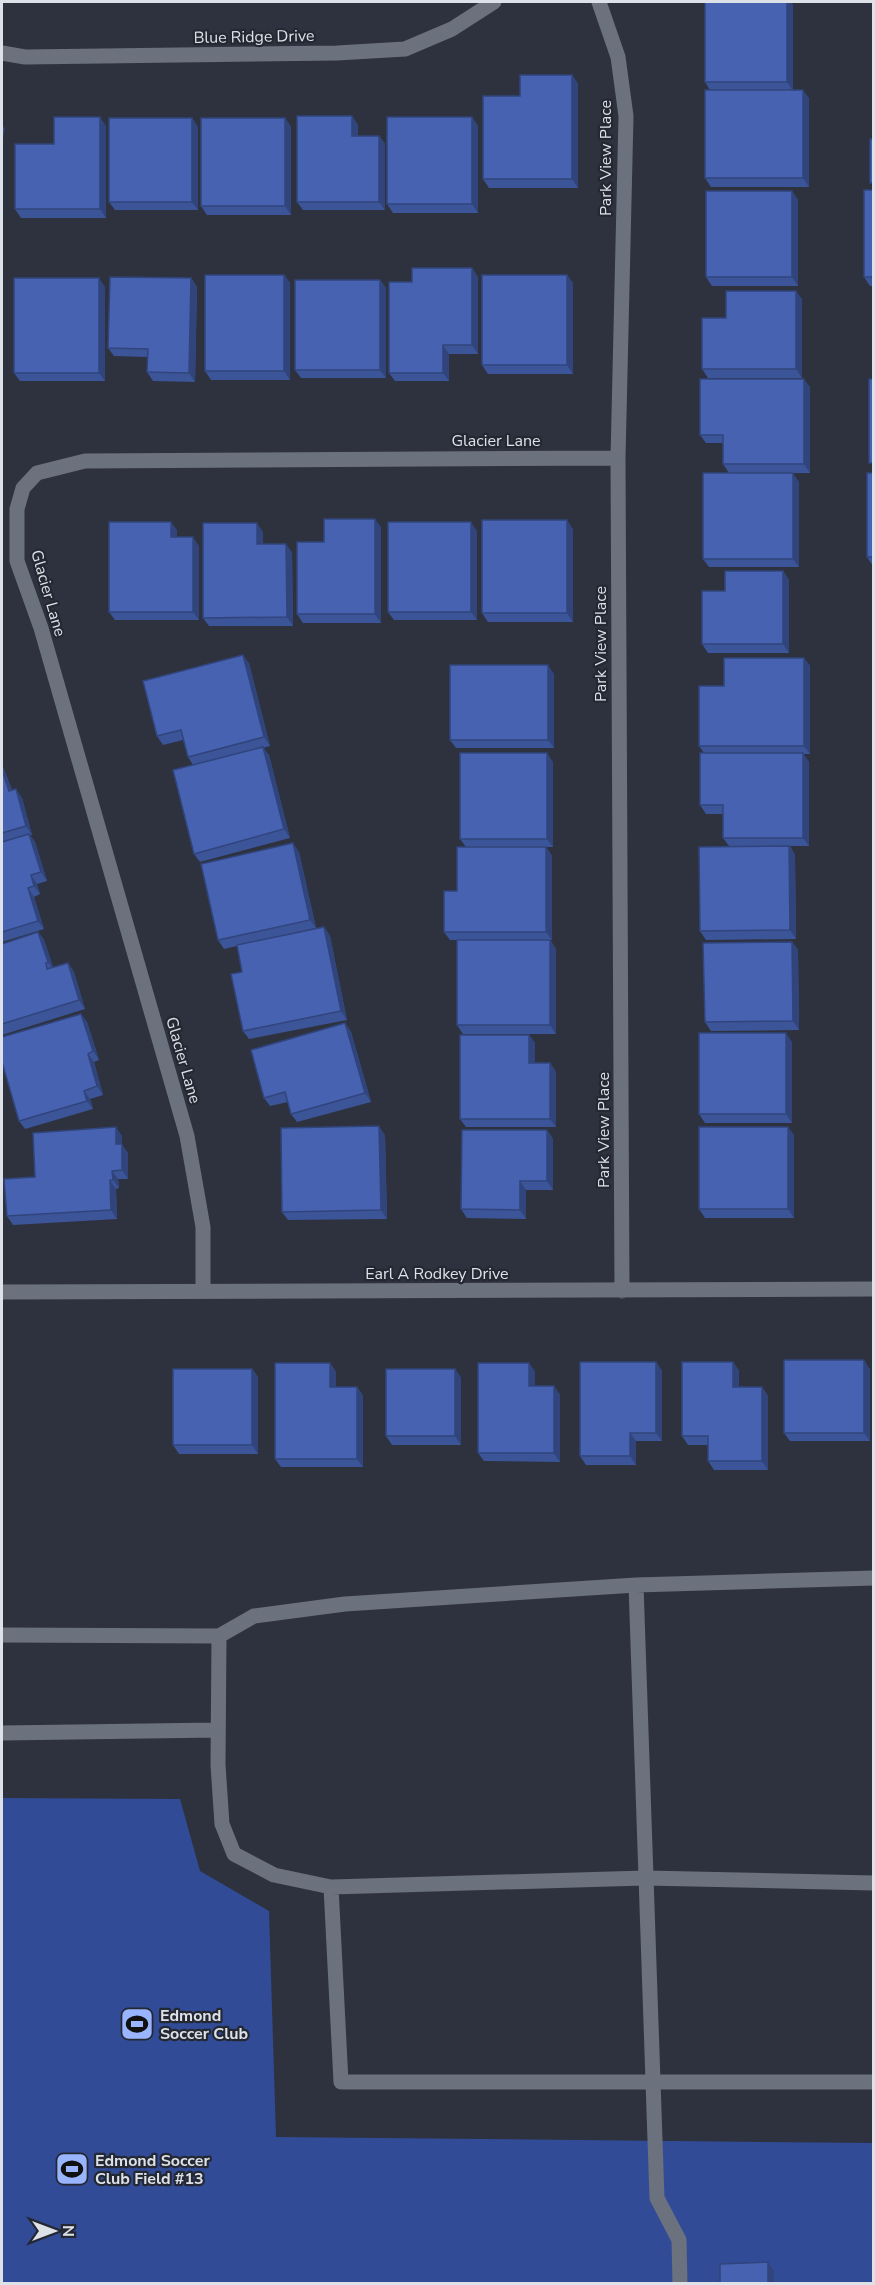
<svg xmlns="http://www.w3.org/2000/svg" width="875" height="2285" viewBox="0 0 875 2285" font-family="'Nunito Sans',sans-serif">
  <rect width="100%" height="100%" fill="#2e323e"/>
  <path fill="#314b97" d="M2,1798l178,1 20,72 69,40 7,226 597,6v140l-871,1z"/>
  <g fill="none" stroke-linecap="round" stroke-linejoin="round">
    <path stroke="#6c717e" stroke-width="15" d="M636,1585l21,613 22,42 1,44
      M2,1635l217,1 35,-20 91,-12 291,-19 238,-7
      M219,1636l-1,129 4,59 12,30 40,21 57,12
      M2,1733l216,-3
      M874,1883l-229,-5 -314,9 10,195h533"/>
    <path stroke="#6c717e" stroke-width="15" d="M599,2l19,55 8,59 -8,342 4,833
      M2,53l23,4 312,-4 68,-4 47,-20 42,-27
      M203,1291v-64l-16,-91 -146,-508 -24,-67v-52l6,-21 14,-15 48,-12 533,-3
      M2,1292l872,-3"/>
  </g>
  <path fill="#3c5498" d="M705,2h85l3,3v85l16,8v89h-98l-6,-9 5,-88 -5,-8z
    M572,75l6,9v104h-89l-6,-9 37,-83z
    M352,116l6,9v11h21l6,8v66h-82l-6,-8z
    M472,117l6,9v87h-85l-6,-9z
    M192,118l6,9v83h-83l-6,-8z
    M285,118l6,9v88h-84l-6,-9z
    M106,126v92h-85l-6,-9 39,-65z
    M873,190v96h-3l-6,-9z
    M792,191l6,9v86h-86l-6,-9z
    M472,268l6,9v77h-29v27h-54l-6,-8 23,-91z
    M284,275l6,8v97h-79l-6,-9z
    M567,275l6,8v91h-85l-6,-9z
    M191,278l6,9 -2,95 -42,-1 -6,-9v-15l-33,-1 -6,-8z
    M380,280l6,8v90h-85l-6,-8z
    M105,287v94h-85l-6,-8z
    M802,299v79h-94l-6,-9 24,-51z
    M810,387v86h-81l-6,-9v-21h-17l-6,-8z
    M873,473v93l-6,-9z
    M799,482v85h-90l-6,-8z
    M381,527v96h-78l-6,-9 27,-72z
    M573,529v93h-85l-6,-9z
    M177,530v7l22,9v74h-84l-6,-8z
    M477,531v89h-83l-6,-8z
    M263,532v12l29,8 1,74h-84l-6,-8z
    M783,571l6,9v73h-81l-6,-9 23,-53z
    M804,658l6,8v88h-7l6,8v84h-19l5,9 1,84 -90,1 -6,-9 29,-85 -6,-8v-24h-17l-6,-9 4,-52 -5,-7 25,-60z
    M249,663l21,83 -7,2 6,7 21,83 -90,24 -6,-8 -1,-89 -5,-8 -5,-17 -20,5 -6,-9z
    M554,674v74h-98l-6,-8z
    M553,762v85h-87l-6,-8z
    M2,764l10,26 10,8 10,37h-2l5,7 12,39 -10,3 3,10 -6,3 10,32 -42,13z
    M546,847l6,9v84h-102l-6,-8 13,-41z
    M299,852l17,76 -19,4 27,-5 6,9 17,84 -98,19 -6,-8 -1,-59 -5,-26 -13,3 -6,-9z
    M38,932l6,8 9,27 15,-4 6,9 11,37 -83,26v-91z
    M550,940l6,9v85h-93l-6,-9z
    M792,942l6,8 1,80 -88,1 -6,-9z
    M81,1014l6,8 12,38 -5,2 9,33 -13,4 3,10 -68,20 -6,-8z
    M345,1023l6,9 20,70 -74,20 -6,-8 -3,-12 -18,4 -6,-8z
    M529,1035l6,8v20h15l6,9v55h-90l-6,-8z
    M792,1042v81h-87l-6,-9z
    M547,1130l6,9v51h-27v29l-59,-1 -6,-9z
    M385,1135l2,84 -99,1 -6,-8z
    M794,1135v83h-89l-6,-9z
    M122,1136v9l6,8v26h-10l1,9 -3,1 1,30 -104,6 -6,-9 28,-39z
    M656,1362l6,9v70h-26v24h-50l-6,-9z
    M733,1362l6,9v16h23l6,9v74h-54l-6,-9v-16h-20l-6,-9z
    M330,1363l6,9v15h21l6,9v71h-82l-6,-8z
    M529,1363l6,9v14h19l6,9v67l-76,-1 -6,-8z
    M252,1369l6,8v77h-79l-6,-9z
    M455,1369l6,9v67h-69l-6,-9z
    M870,1369v72h-80l-6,-8z"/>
  <path fill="#31457c" d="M787,2h3l3,3v86l-6,-9z
    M572,75l6,9v104l-6,-9z
    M803,90l6,8v89l-6,-9z
    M352,116l6,9v19l-6,-8z
    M100,117l6,9v92l-6,-9z
    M472,117l6,9v87l-6,-9z
    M192,118l6,9v83l-6,-8z
    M285,118l6,9v88l-6,-9z
    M2,124l3,5 -3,12z
    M379,136l6,8v66l-6,-8z
    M792,191l6,9v86l-6,-9z
    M472,268l6,9v77l-6,-9z
    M284,275l6,8v97l-6,-9z
    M567,275l6,8v91l-6,-9z
    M99,278l6,9v94l-6,-8z
    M191,278l6,9 -2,95 -6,-9z
    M380,280l6,8v90l-6,-8z
    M796,291l6,8v79l-6,-9z
    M443,345l6,9v27l-6,-8z
    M804,379l6,8v86l-6,-9z
    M793,473l6,9v85l-6,-8z
    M375,519l6,8v96l-6,-9z
    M567,520l6,9v93l-6,-9z
    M171,522l6,8v16l-6,-9z
    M471,522l6,9v89l-6,-8z
    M257,523l6,9v20l-6,-8z
    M193,537l6,9v74l-6,-8z
    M286,544l6,8 1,74 -6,-9z
    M783,571l6,9v73l-6,-9z
    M243,655l6,8 21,83 -6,-9z
    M804,658l6,8v88l-6,-8z
    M548,665l6,9v74l-6,-8z
    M263,747l6,8 21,83 -6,-9z
    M547,753l6,9v85l-6,-8z
    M803,753l6,9v84l-6,-8z
    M2,764v1l13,34 -6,-8 -7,-21z
    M16,789l6,9 10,37 -6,-9z
    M29,834l6,8 12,39 -6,-9z
    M293,843l6,9 17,76 -6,-8z
    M789,846l6,9 1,84 -6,-9z
    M546,847l6,9v84l-6,-8z
    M31,875l6,9 3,10 -6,-8z
    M28,888l6,9 10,32 -6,-8z
    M324,927l6,9 17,84 -6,-9z
    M38,932l6,8 10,30 -6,-8z
    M550,940l6,9v85l-6,-9z
    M792,942l6,8 1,80 -6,-9z
    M68,963l6,9 11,37 -6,-9z
    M81,1014l6,8 12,38 -6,-9z
    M345,1023l6,9 20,70 -6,-9z
    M786,1033l6,9v81l-6,-9z
    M529,1035l6,8v29l-6,-9z
    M88,1054l6,8 9,33 -6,-9z
    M550,1063l6,9v55l-6,-8z
    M84,1091l6,8 3,10 -6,-8z
    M379,1126l6,9 2,84 -6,-9z
    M116,1127l6,9v9l6,8v26l-6,-9 -6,-26z
    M788,1127l6,8v83l-6,-9z
    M547,1130l6,9v51l-6,-9z
    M112,1171l6,8 1,9 -6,-8z
    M110,1180l6,9 1,30 -6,-9z
    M520,1181l6,9v29l-6,-9z
    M864,1360l6,9v72l-6,-8z
    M656,1362l6,9v70l-6,-8z
    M733,1362l6,9v25l-6,-9z
    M330,1363l6,9v24l-6,-9z
    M529,1363l6,9v23l-6,-9z
    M252,1369l6,8v77l-6,-9z
    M455,1369l6,9v67l-6,-9z
    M554,1386l6,9v67l-6,-9z
    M357,1387l6,9v71l-6,-8z
    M762,1387l6,9v74l-6,-9z
    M630,1433l6,8v24l-6,-9z
    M768,2262l6,9v12h-6z"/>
  <path fill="#4662b1" stroke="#31457c" stroke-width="1.5" d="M705,2h82v80h-82z
    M520,75h52v104h-89v-83h37z
    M705,90h98v88h-98z
    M297,116h55v20h27v66h-82z
    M54,117h46v92h-85v-65h39z
    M387,117h85v87h-85z
    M109,118h83v84h-83z
    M201,118h84v88h-84z
    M870,139h3v44h-3z
    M864,190h9v87h-9z
    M706,191h86v86h-86z
    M412,268h60v77h-29v28h-54v-91h23z
    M205,275h79v96h-79z
    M482,275h85v90h-85z
    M110,277l81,1 -2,95 -42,-1 1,-23 -40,-1z
    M14,278h85v95h-85z
    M295,280h85v90h-85z
    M726,291h70v78h-94v-51h24z
    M700,379h104v85h-81v-29h-23z
    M869,379h4v84h-4z
    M703,473h90v86h-90z
    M867,473h6v84h-6z
    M324,519h51v95h-78v-72h27z
    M482,520h85v93h-85z
    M109,522h62v15h22v75h-84z
    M388,522h83v90h-83z
    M203,523h54v21h29l1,73 -84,1z
    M725,571h58v73h-81v-53h23z
    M243,655l21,82 -76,20 -7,-27 -24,6 -14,-55z
    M724,658h80v88h-105v-60h25z
    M450,665h98v75h-98z
    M263,747l21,82 -90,25 -21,-84z
    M460,753h87v86h-87z
    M700,753h103v85h-80v-33h-23z
    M2,770l7,21 7,-2 10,37 -24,7z
    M29,834l12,38 -10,3 3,11 -6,2 10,33 -36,11v-90z
    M293,843l17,77 -92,20 -17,-76z
    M789,846l1,84 -90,1 -1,-84z
    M457,847h89v85h-102v-41h13z
    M324,927l17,84 -98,20 -12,-57 11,-2 -5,-27z
    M38,932l10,30 -2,1 1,6 21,-6 11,37 -77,24v-80z
    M457,940h93v85h-93z
    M792,942l1,79 -88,1 -2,-79z
    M81,1014l12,37 -5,3 9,32 -13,5 3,10 -68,20 -17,-59v-25z
    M345,1023l20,70 -74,21 -6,-22 -21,6 -13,-48z
    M699,1033h87v81h-87z
    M460,1035h69v28h21v56h-90z
    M379,1126l2,84 -99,2 -1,-84z
    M116,1127v17h6v26l-10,1 1,9h-3l1,30 -104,6 -3,-37 31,-2 -2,-44z
    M699,1127h89v82h-89z
    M462,1130h85v51h-27v29l-59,-1z
    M784,1360h80v73h-80z
    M580,1362h76v71h-26v23h-50z
    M682,1362h51v25h29v74h-54v-25h-26z
    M275,1363h55v24h27v72h-82z
    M478,1363h51v23h25v67h-76z
    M173,1369h79v76h-79z
    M386,1369h69v67h-69z
    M768,2262v21h-48v-19z"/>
  <defs>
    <g id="stadium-square" transform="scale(1.725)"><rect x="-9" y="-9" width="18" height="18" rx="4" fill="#98b5fd" stroke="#242833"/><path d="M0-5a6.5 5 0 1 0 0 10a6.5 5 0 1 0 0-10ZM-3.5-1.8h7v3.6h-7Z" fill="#111"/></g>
  </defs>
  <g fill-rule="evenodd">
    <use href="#stadium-square" x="137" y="2024"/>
    <use href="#stadium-square" x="72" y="2169"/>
  </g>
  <g text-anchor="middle" stroke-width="4.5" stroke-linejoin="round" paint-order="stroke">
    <g font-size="16" fill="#dde1e8" stroke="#242833">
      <text transform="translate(254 36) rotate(-1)" y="6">Blue Ridge Drive</text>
      <text transform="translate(605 158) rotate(-90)" y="6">Park View Place</text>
      <text x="496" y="446">Glacier Lane</text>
      <text transform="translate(49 593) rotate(74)" y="6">Glacier Lane</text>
      <text transform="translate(600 644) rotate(-90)" y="6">Park View Place</text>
      <text transform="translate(184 1060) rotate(74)" y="6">Glacier Lane</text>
      <text transform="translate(603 1130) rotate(-90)" y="6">Park View Place</text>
      <text x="437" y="1279">Earl A Rodkey Drive</text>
    </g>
    <g font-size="16" font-weight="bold" fill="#dde1e8" stroke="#242833" text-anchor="start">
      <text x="160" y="2021">Edmond<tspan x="160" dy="18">Soccer Club</tspan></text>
      <text x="95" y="2166">Edmond Soccer<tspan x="95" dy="18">Club Field #13</tspan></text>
    </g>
  </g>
  <rect width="875" height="2285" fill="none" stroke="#dde1e8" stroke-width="6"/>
  <g transform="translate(54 2231) rotate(90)" stroke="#242833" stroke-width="4.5" paint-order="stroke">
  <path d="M0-4.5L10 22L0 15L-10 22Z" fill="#dde1e8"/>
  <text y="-9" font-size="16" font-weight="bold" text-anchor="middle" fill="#dde1e8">N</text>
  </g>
</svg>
